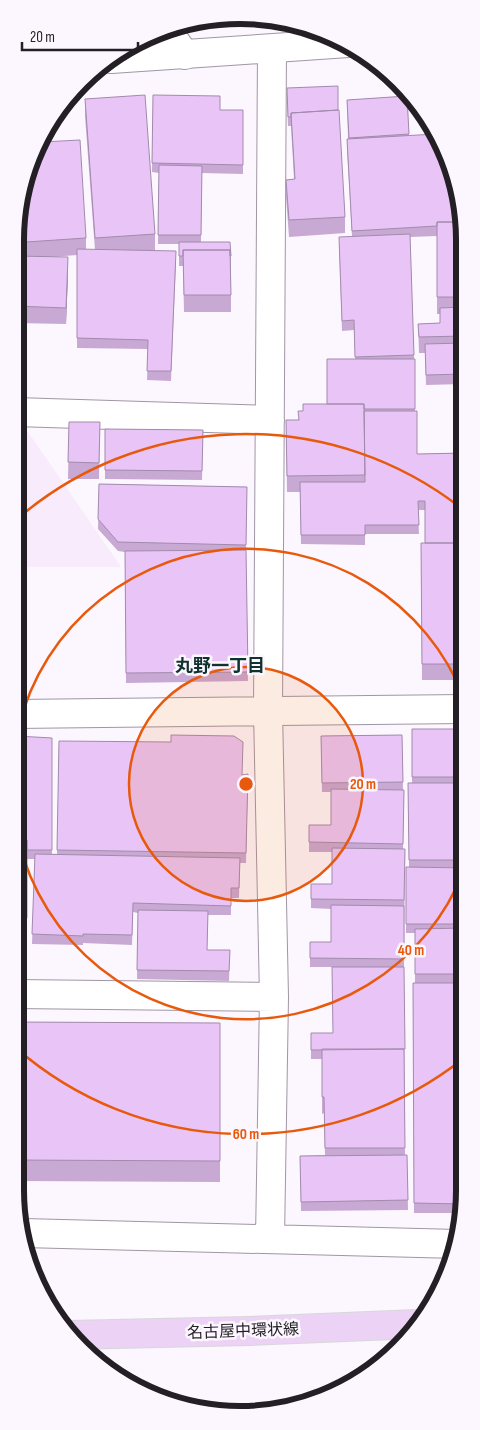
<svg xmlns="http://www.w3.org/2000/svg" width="480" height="1430" viewBox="0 0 480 1430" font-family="'Sofia Sans Condensed','Noto Sans JP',sans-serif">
  <rect width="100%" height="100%" fill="#fcf6fe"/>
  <path fill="#f7ebfc" d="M15,431l13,1 93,135h-106z"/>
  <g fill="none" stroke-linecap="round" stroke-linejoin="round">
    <g stroke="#a096a4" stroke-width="30">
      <path id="street" d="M168,31l17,24
        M15,412l255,8
        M15,714l449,-5
        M15,994l259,3
        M23,1233l435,11
        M270,1239l4,-242 -6,-286 4,-662"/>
    </g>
    <g stroke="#a096a4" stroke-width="30">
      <path id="secondary" d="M111,59l237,-16"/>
    </g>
    <g stroke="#d7d7d8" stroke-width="30">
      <path id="primary" d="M69,1335l180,-4 169,-7"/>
    </g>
    <use href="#street" stroke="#fff" stroke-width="28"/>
    <use href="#secondary" stroke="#fff" stroke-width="28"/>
    <use href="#primary" stroke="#ecd3f6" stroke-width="28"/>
  </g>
  <path fill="#c8a9d4" d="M153,95l67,15h23v64l-41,-1 -1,69 30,14v56h-47l-1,-46h-4v-22h-21l1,-71 -7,-1z
    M407,96l2,40 54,75v173l-37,1 -1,-32h-6l-1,-29 22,-1v-9h-3v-78l-27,1 4,118 1,56 2,43 47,-1v227h-42l-1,-137h4v-33h-7l1,24h-54v11l-64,-1 -1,-52h-13l-1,-72h12l5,-9v-7h24l28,-45 -1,-29 -12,1 -3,-85 13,-10 -5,-87v-10h1l-1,-39z
    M287,97l51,13 7,107v16l-56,4 -3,-41v-16l8,-1 -3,-53h-3z
    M85,99l70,135v17h-5l26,10 -5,120 -24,-1 1,-31 -71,-1v-93l-26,2 17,17 -2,50 -51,-1v-83l6,9v7h4l-4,-65 2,-9 63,56v12h9l-10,-134z
    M69,422h31l-1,57h-31z
    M105,429l98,1 -1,50 -97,-1z
    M99,484l148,3 -1,63 2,131 -122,2 -1,-131 -7,-1 -20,-22z
    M412,729h52l1,461 -3,23h-48l-1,-230h2v-50h-9v-66h3l-1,-84h4z
    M402,735l1,55h1l-1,59h2l-1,119 1,187h2l1,55 -107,1 -1,-55 25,-1 -1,-42 -2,1v-55h-11v-26h22l-1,-66h-22v-25h21v-33l-20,-1v-24h21v-32h-23v-27h22v-33h-9l-1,-56z
    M15,737l37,1v116h5l2,-113 184,34 5,-1 -2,89h-6l-1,35h-8v17h-23l-1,35h23l-1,31 -92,-2 1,-66 -5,-1 -1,33 -49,-2v2l-51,-1 3,-85h-8v80h-12z
    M15,1022l205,1v159l-205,-1z"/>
  <path fill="#a38aad" d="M68,257v17l-2,50v-16z"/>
  <path fill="#e9c5f7" stroke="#a38aad" d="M338,86v24l-47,3v4h-3l-1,-29z
    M145,95l10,139 -60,4 -10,-139z
    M153,95l67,1v14h23v55l-91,-2z
    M407,96l2,38 -60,4 -2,-38z
    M339,110l6,107 -56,3 -3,-40 9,-1 -4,-66z
    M436,134l12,20 15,57v11h-26v4l-85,5 -5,-92z
    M80,140l6,98 -60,4 -4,-56 1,-4 19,-40z
    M159,165l43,1 -1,69h-43z
    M18,213l3,36h-6v-9z
    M437,222h26v75h-26z
    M410,234l4,121 -59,2 -1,-37 -12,1 -3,-84z
    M179,242h51l1,14h-1v-6h-47v6h-4z
    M77,249l99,2 -5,120h-24l1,-31 -71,-2z
    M183,250h47l1,45h-47z
    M15,256l53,1 -2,51 -51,-2z
    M463,307v29l-44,1 -1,-13 22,-1v-15z
    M463,343v31l-37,1 -1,-31z
    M327,359h88v50h-51v-5h-37z
    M303,404h61l1,71 -78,1 -1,-56h13l-1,-9h5z
    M364,411h53v43l47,-1v90h-39v-42h-7l1,24h-54v10h-64l-1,-53h65z
    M69,422h31l-1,41 -31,-1z
    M105,429l98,1 -1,41 -97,-1z
    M99,484l148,3 -1,58 -128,-3 -20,-23z
    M421,543h43v121h-42z
    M246,550l2,122 -122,1 -1,-122z
    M412,729h52v48h-52z
    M171,735l63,1 9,6 -1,33 6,-1 -2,79 -189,-3 2,-109 112,1z
    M402,735l1,47 -81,1 -1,-47z
    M17,736l35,2v112h-25v-10h-12v-103z
    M408,783h56v77h-55z
    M331,789l73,1 -1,54 -94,-2v-17h22z
    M15,840h12v78h-12z
    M332,848l73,1 -1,51 -93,-1v-15h21z
    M35,854l205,4 -1,30h-8v18l-98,-3 -1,32 -49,-1v2l-51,-2z
    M406,867l58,1v56h-58z
    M331,905l73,1v53l-94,-1v-16h21z
    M138,910l70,1 -1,39h23l-1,21 -92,-1z
    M464,928l1,46h-50v-45z
    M332,967h72l1,82 -94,1v-17h22z
    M413,983h52v207l-2,14 -49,-1z
    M15,1022l205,1v138l-205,-1z
    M322,1049h82l1,99h-80l-1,-51h-2z
    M407,1155l1,45 -107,2 -1,-46z"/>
  <circle cx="246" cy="784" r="117" fill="#e8590c" fill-opacity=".12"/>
  <g fill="none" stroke="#e8590c" stroke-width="2.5">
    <circle cx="246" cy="784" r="117"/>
    <path d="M464 870A234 234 0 0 1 15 823M15 745A234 234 0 0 1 464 698"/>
    <path d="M464 1058A350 350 0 0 1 16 1048M16 520A350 350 0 0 1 461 508"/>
  </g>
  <g text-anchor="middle" stroke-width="5" stroke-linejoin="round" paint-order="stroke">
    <g font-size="16" fill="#231f24" stroke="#fcf6fe">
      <text transform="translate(243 1330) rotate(-2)" y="6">名古屋中環状線</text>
    </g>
    <g font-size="18" font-weight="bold" fill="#10322f" stroke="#fcf6fe">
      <text x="220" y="672">丸野一丁目</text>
    </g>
  </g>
  <path d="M0 0H480V1430H0ZM240 24H240A216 216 0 0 1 456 240V1190A216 216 0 0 1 240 1406H240A216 216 0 0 1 24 1190V240A216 216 0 0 1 240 24Z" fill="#fcf6fe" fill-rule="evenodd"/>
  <path fill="none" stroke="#231f24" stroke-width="6" d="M240 24H240A216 216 0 0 1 456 240V1190A216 216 0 0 1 240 1406H240A216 216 0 0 1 24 1190V240A216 216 0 0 1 240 24Z"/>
  <circle cx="246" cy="784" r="8" fill="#e8590c" stroke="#fcf6fe" stroke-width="2.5"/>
  <g font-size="15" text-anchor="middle" font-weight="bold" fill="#e8590c" stroke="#fcf6fe" stroke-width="5" stroke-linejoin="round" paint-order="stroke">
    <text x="363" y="789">20 m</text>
    <text x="411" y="955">40 m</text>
    <text x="246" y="1139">60 m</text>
  </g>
  <path d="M22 42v8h116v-8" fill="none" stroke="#231f24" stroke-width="2.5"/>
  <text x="30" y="42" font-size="15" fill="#231f24" stroke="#fcf6fe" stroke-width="4" paint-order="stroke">20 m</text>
</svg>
